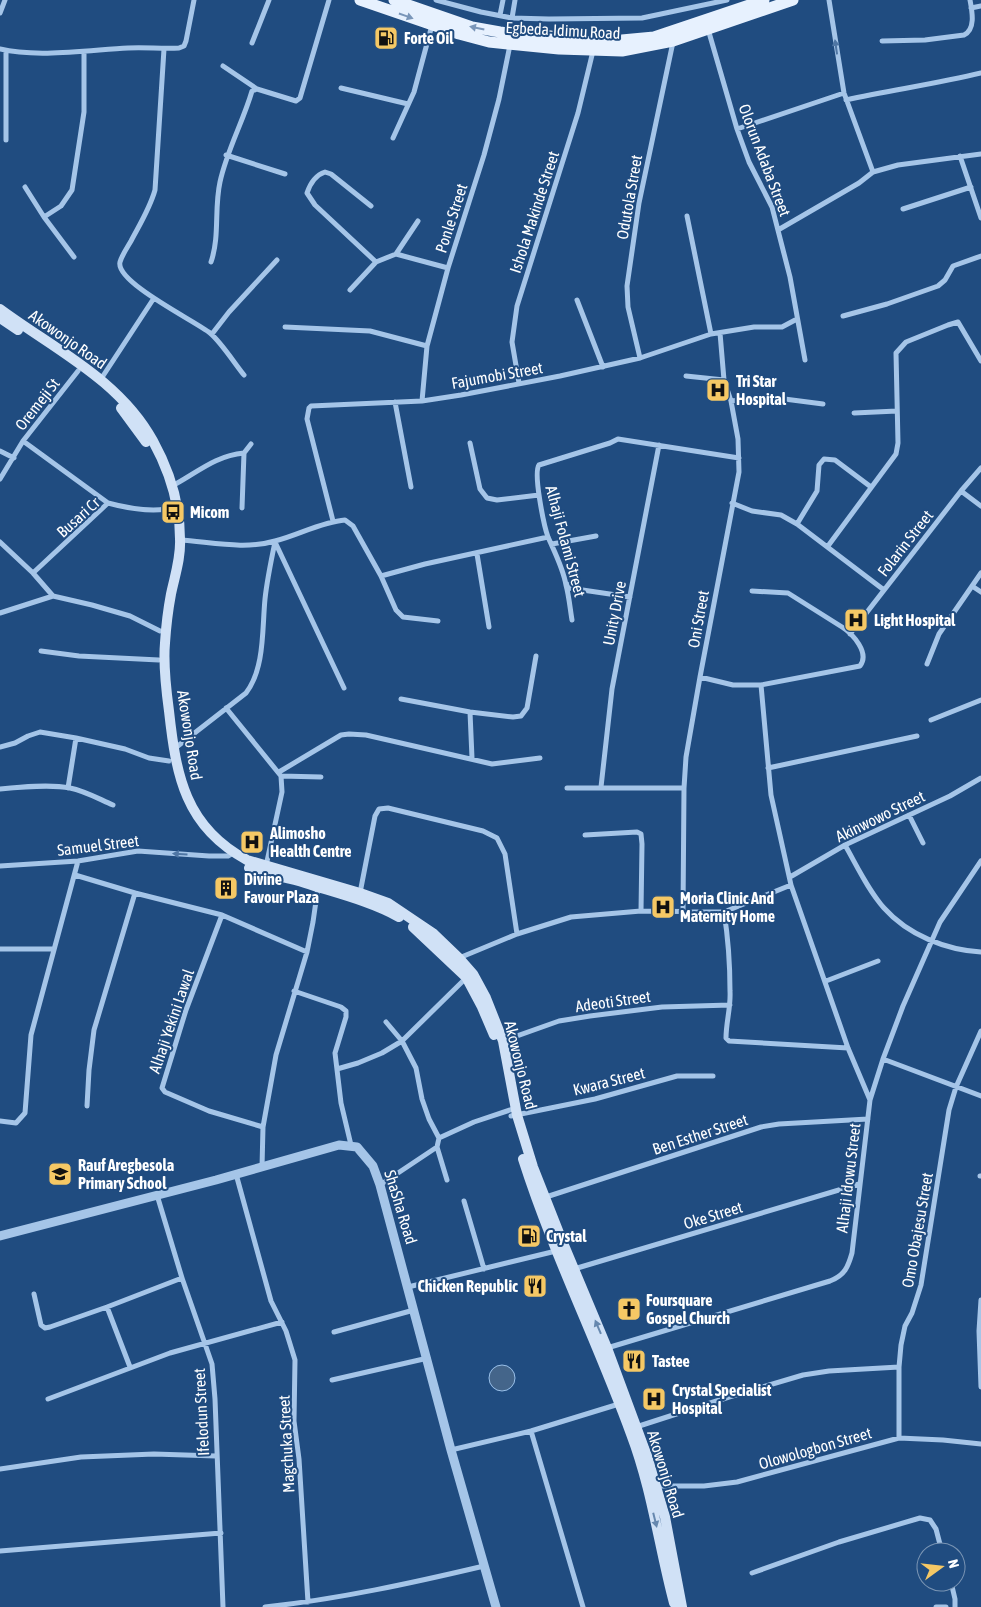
<svg xmlns="http://www.w3.org/2000/svg" width="981" height="1607" viewBox="0 0 981 1607" font-family="'Asap Condensed',sans-serif">
  <rect width="100%" height="100%" fill="#204c80"/>
  <path fill="#44658a" stroke="#99c0e9" d="M489 1378a13 13 0 1 1 26 0a13 13 0 1 1-26 0Z"/>
  <g fill="none" stroke-linecap="round" stroke-linejoin="round">
    <path stroke="#a5c5e8" stroke-width="5" d="M436,0l45,12 31,6 37,1 93,-1 85,-18
      M829,0l15,93 29,79
      M971,8l10,-2
      M0,13l5,-13
      M500,15l3,-15
      M512,18l3,-18
      M708,29l29,100 12,33 23,45 18,70 15,83
      M882,41l43,-1 39,-5c12,-6 8,-24 6,-35
      M252,43l17,-43
      M0,49c36,9 90,1 128,-1 17,-1 34,1 51,0l5,-2 2,-5 8,-41
      M164,49l-9,141c-5,18 -15,34 -24,51 -4,7 -9,14 -11,21 -5,20 75,59 90,71 11,9 25,31 34,42
      M223,66l34,23
      M341,88l67,16
      M846,100c45,-10 90,-16 135,-27
      M737,129l107,-36
      M393,138l21,-46 18,-67
      M6,140v-89
      M226,155l59,19
      M960,156l21,62
      M25,187l19,30 30,40
      M371,206l-40,-32 -6,-2c-9,3 -15,12 -18,21l8,12 61,57
      M903,209l68,-22
      M687,216l24,118
      M44,217l17,-11 11,-16 12,-78v-60
      M778,230l81,-47 14,-11 25,-7 83,-11
      M396,254l52,14
      M211,262c9,-26 3,-53 9,-80 7,-32 23,-60 32,-91l5,-2 39,12 4,-3 29,-98
      M350,290l26,-28 20,-8 22,-33
      M577,300l26,67
      M843,316l44,-12 51,-18 7,-6 8,-14 28,-10
      M285,327l85,4 57,15
      M212,334l17,-22 48,-52
      M640,358l-12,-51 -1,-21 12,-83 34,-161
      M686,376l38,4
      M101,379l53,-81
      M519,383l-7,-41 5,-36 61,-193 15,-62
      M422,401l5,-55 21,-78 36,-113 15,-56 11,-54
      M731,401l38,-4 54,7
      M395,402l16,85
      M854,413l43,-2
      M23,441l85,62
      M470,443l10,46 7,9 10,2 42,-5
      M0,451l14,7
      M0,479l23,-38 55,-70
      M172,486c25,-13 42,-30 72,-33
      M961,491l20,15
      M732,503l20,8 29,4 16,9 87,66
      M242,508l2,-55 7,-9
      M333,521l-26,-102 2,-11 2,-2 111,-5 39,-6 99,-19 80,-18 71,-24 43,-7h28l15,-8
      M797,524l20,-33 2,-26 5,-6 11,1 36,27
      M180,540c31,2 65,10 95,1 24,-6 46,-19 70,-21l8,6 28,50 15,34 7,7 35,4
      M0,542l33,31 20,23
      M275,542l69,146
      M552,544l44,-8
      M828,546l68,-92 2,-11 -2,-90 10,-11 42,-17 10,-3 23,39
      M477,554l12,73
      M33,573l75,-70c22,6 47,10 69,4
      M381,576l44,-12 123,-27
      M567,584l2,4 61,9
      M972,586l9,6
      M0,613l53,-17 39,9 38,11 30,15
      M572,620c-2,-12 -3,-24 -6,-35 -3,-17 -11,-32 -18,-48 -4,-11 -15,-64 -9,-72l71,-22 8,-4 121,19
      M850,634l111,-143 20,-23
      M41,651l38,5 80,4
      M927,664l12,-30 42,-61
      M700,677l33,8h28l99,-19c10,-13 -7,-32 -18,-39l-54,-34 -36,-2
      M761,685l10,110 20,90 57,163 22,52
      M401,699l69,13 43,5 8,-1 6,-8 9,-52
      M226,708l55,68 1,16 -16,74
      M470,712l2,46
      M931,720l50,-20
      M0,747l15,-4 13,-7 12,-4 36,6 49,11 24,9 20,3
      M174,749l72,-56c19,-25 16,-64 19,-94 2,-19 6,-38 10,-57
      M768,768l149,-32
      M279,772l62,-37 8,-1 17,1 126,29 48,-6
      M281,776l40,1
      M601,787l11,-98 47,-244
      M68,788l8,-50
      M567,788h117
      M0,789c20,-2 50,-5 70,-1 15,3 29,11 43,17
      M909,815l14,28
      M585,835l52,-3 4,2 1,10 -1,67
      M845,845c12,21 23,45 39,63 24,27 62,42 97,44
      M0,866l78,-5 60,-10 71,5h19l5,-3
      M75,875l60,18 87,22 85,37
      M790,877l55,-32 105,-49 31,-18
      M360,893l15,-77 4,-7 9,-1 95,23 14,7 8,16 12,80
      M683,912l1,-124 2,-31 14,-80 39,-205 -1,-33 -7,-38 -7,-21 -4,-47
      M724,912c4,25 6,53 6,79 1,16 -4,31 -4,47l3,3 119,7
      M222,915l-36,95 -24,78 3,4 44,19 54,16
      M0,949h54
      M459,958l58,-24 54,-17 70,-6 83,1 67,-27
      M826,981l52,-20
      M294,991l47,16 5,4v6l-11,36 6,50 10,42
      M386,1022l16,19 14,27 6,31 7,20 10,19 -2,9 10,33
      M503,1041l56,-20 31,-5 72,-9 68,-2
      M883,1059l98,37
      M337,1069l21,-6 24,-10 20,-12 64,-63
      M87,1106l2,-36 5,-40 41,-137
      M511,1116l84,-17 82,-23h36
      M0,1121l16,2 9,-10 6,-78 47,-174
      M439,1138l35,-16 42,-14
      M262,1167l1,-40 13,-72 31,-103 6,-30 5,-35
      M236,1174l35,127 15,30 9,29 -1,61 5,38 9,143
      M980,1176h1
      M380,1185l57,-38
      M157,1195l25,83 30,86 3,35 8,208
      M546,1197l215,-70 18,-3 89,-5
      M464,1201l20,68
      M574,1269l285,-85
      M408,1287l148,-36
      M34,1294l7,31 4,3 5,-1 57,-20 75,-29
      M981,1300l-2,31 2,56
      M107,1307l23,60
      M334,1332l80,-22
      M607,1348l223,-67c15,-6 18,-14 22,-28l18,-153 13,-41 20,-53 37,-84 41,-61
      M332,1380l96,-22
      M48,1399l122,-46 112,-31
      M636,1427l93,-30 74,-22 26,-4 70,-4
      M531,1431l52,176
      M899,1438v-71l2,-22 4,-19 7,-13 9,-28 28,-175 7,-23 25,-56
      M451,1450l80,-19 88,-27
      M0,1469l81,-12 73,-3 62,2
      M656,1486h48l33,-4 162,-44 44,2 38,4
      M0,1551l221,-18
      M752,1573l87,-31 81,-24 10,2 6,9 6,23
      M951,1582l4,17v8
      M265,1607c74,-8 147,-24 219,-41
      M936,1607h10"/>
    <path stroke="#a5c5e8" stroke-width="9" d="M0,1236l216,-56 123,-35 18,2 16,19 7,19 71,265 45,157"/>
    <path stroke="#d0e1f6" stroke-width="10" d="M0,309c54,40 120,71 153,132 16,29 27,64 27,98 1,19 -5,36 -9,55 -3,16 -5,33 -6,49 -2,22 1,46 4,68 7,64 16,116 78,149l113,33 28,10 46,31 25,24 14,16 13,24 17,43 14,74 16,52 28,71 46,110 40,108 18,61 17,90
      M0,318l18,12
      M121,408l25,34
      M249,868c18,7 37,9 56,15 31,10 65,18 94,34
      M413,927l53,50 16,30 12,28
      M523,1159c30,94 74,182 108,275 21,55 28,113 43,169"/>
    <path stroke="#e7f1fe" stroke-width="11" d="M360,0l99,34 30,8 70,7 63,2 51,-10 120,-41
      M394,0l78,27 28,5 82,10 29,-1 43,-4 110,-37"/>
  </g>
  <defs><path id="oneway-solid" d="M-6-.8H1V-3.2L6.5 0L1 3.2V.8H-6Z" transform="scale(1.25)"/></defs>
  <g fill="#7a96b9">
    <use href="#oneway-solid" transform="translate(406 16) rotate(19)"/>
    <use href="#oneway-solid" transform="translate(477 28) rotate(-168)"/>
  </g>
  <g fill="#4f76a4">
    <use href="#oneway-solid" transform="translate(836 47) rotate(-98)"/>
    <use href="#oneway-solid" transform="translate(180 854) rotate(-176)"/>
  </g>
  <g fill="#6688af">
    <use href="#oneway-solid" transform="translate(598 1327) rotate(-113)"/>
    <use href="#oneway-solid" transform="translate(655 1520) rotate(76)"/>
  </g>
  <defs>
    <g id="fuel-square" transform="scale(1.25)"><rect x="-9" y="-9" width="18" height="18" rx="4" fill="#f5c865" stroke="#204c80"/><path d="M-5.5-6h7V0h2V4h1.3V-2.5L3-4.5l.8-.8L6-3V5H2.5V1h-1V6h-7ZM-4.2-4.7v3.2H.2V-4.7Z" fill="#111"/></g>
    <g id="hospital-square" transform="scale(1.25)"><rect x="-9" y="-9" width="18" height="18" rx="4" fill="#f5c865" stroke="#204c80"/><path d="M-5-5h3v3.5h4V-5h3V5h-3V1.5h-4V5h-3Z" fill="#111"/></g>
    <g id="bus-square" transform="scale(1.25)"><rect x="-9" y="-9" width="18" height="18" rx="4" fill="#f5c865" stroke="#204c80"/><path d="M-5-6H5V4H4V6H2V4H-2V6H-4V4H-5ZM-3.5-4V0h7V-4ZM-3.5 1.2v1.5H-2V1.2ZM2 1.2v1.5H3.5V1.2Z" fill="#111"/></g>
    <g id="building-square" transform="scale(1.25)"><rect x="-9" y="-9" width="18" height="18" rx="4" fill="#f5c865" stroke="#204c80"/><path d="M-4-6H4V6H1V3H-1V6H-4ZM-2.5-4.3h1.7v1.8h-1.7ZM.8-4.3h1.7v1.8H.8ZM-2.5-1h1.7V.8h-1.7ZM.8-1h1.7V.8H.8Z" fill="#111"/></g>
    <g id="school-square" transform="scale(1.25)"><rect x="-9" y="-9" width="18" height="18" rx="4" fill="#f5c865" stroke="#204c80"/><path d="M0-5L7-2L0 1L-7-2ZM-4 1L0 2.5L4 1V4Q0 6-4 4Z" fill="#111"/></g>
    <g id="restaurant-square" transform="scale(1.25)"><rect x="-9" y="-9" width="18" height="18" rx="4" fill="#f5c865" stroke="#204c80"/><path d="M-5-6h1v4h1v-4h1v4h1v-4h1v5L-1.5 .5V6h-2V.5L-5-1ZM5-6V6H3V1.5H1.5Q1.5-4 5-6Z" fill="#111"/></g>
    <g id="church-square" transform="scale(1.25)"><rect x="-9" y="-9" width="18" height="18" rx="4" fill="#f5c865" stroke="#204c80"/><path d="M-1.2-6h2.4v3.5h3.3v2.4h-3.3V6h-2.4V-.1h-3.3v-2.4h3.3Z" fill="#111"/></g>
  </defs>
  <g fill-rule="evenodd">
    <use href="#fuel-square" x="386" y="38"/>
    <use href="#hospital-square" x="718" y="390"/>
    <use href="#bus-square" x="173" y="512"/>
    <use href="#hospital-square" x="856" y="620"/>
    <use href="#hospital-square" x="252" y="842"/>
    <use href="#building-square" x="226" y="888"/>
    <use href="#hospital-square" x="663" y="907"/>
    <use href="#school-square" x="60" y="1174"/>
    <use href="#fuel-square" x="529" y="1236"/>
    <use href="#restaurant-square" x="535" y="1286"/>
    <use href="#church-square" x="629" y="1309"/>
    <use href="#restaurant-square" x="634" y="1361"/>
    <use href="#hospital-square" x="654" y="1399"/>
  </g>
  <g text-anchor="middle" stroke-width="4" stroke-linejoin="round" paint-order="stroke">
    <g font-size="16" fill="#fff" stroke="#204c80">
      <text transform="translate(563 30) rotate(3)" y="6">Egbeda-Idimu Road</text>
      <text transform="translate(765 160) rotate(69)" y="6">Olorun Adaba Street</text>
      <text transform="translate(629 197) rotate(-80)" y="6">Odutola Street</text>
      <text transform="translate(534 212) rotate(-72)" y="6">Ishola Makinde Street</text>
      <text transform="translate(451 218) rotate(-72)" y="6">Ponle Street</text>
      <text transform="translate(68 339) rotate(35)" y="6">Akowonjo Road</text>
      <text transform="translate(497 375) rotate(-10)" y="6">Fajumobi Street</text>
      <text transform="translate(37 404) rotate(-52)" y="6">Oremeji St</text>
      <text transform="translate(78 517) rotate(-42)" y="6">Busari Cr</text>
      <text transform="translate(566 541) rotate(75)" y="6">Alhaji Folami Street</text>
      <text transform="translate(905 543) rotate(-52)" y="6">Folarin Street</text>
      <text transform="translate(614 613) rotate(-79)" y="6">Unity Drive</text>
      <text transform="translate(698 619) rotate(-80)" y="6">Oni Street</text>
      <text transform="translate(190 735) rotate(81)" y="6">Akowonjo Road</text>
      <text transform="translate(880 816) rotate(-26)" y="6">Akinwowo Street</text>
      <text transform="translate(98 845) rotate(-7)" y="6">Samuel Street</text>
      <text transform="translate(613 1001) rotate(-8)" y="6">Adeoti Street</text>
      <text transform="translate(171 1021) rotate(-71)" y="6">Alhaji Yekini Lawal</text>
      <text transform="translate(521 1065) rotate(76)" y="6">Akowonjo Road</text>
      <text transform="translate(609 1081) rotate(-14)" y="6">Kwara Street</text>
      <text transform="translate(700 1134) rotate(-18)" y="6">Ben Esther Street</text>
      <text transform="translate(848 1178) rotate(-83)" y="6">Alhaji Idowu Street</text>
      <text transform="translate(401 1207) rotate(73)" y="6">ShaSha Road</text>
      <text transform="translate(713 1215) rotate(-17)" y="6">Oke Street</text>
      <text transform="translate(917 1230) rotate(-80)" y="6">Omo Obajesu Street</text>
      <text transform="translate(201 1412) rotate(-93)" y="6">Ifelodun Street</text>
      <text transform="translate(286 1444) rotate(-93)" y="6">Magchuka Street</text>
      <text transform="translate(815 1448) rotate(-16)" y="6">Olowologbon Street</text>
      <text transform="translate(666 1474) rotate(73)" y="6">Akowonjo Road</text>
    </g>
    <g font-size="16" font-weight="bold" fill="#fff" stroke="#204c80" text-anchor="start">
      <text x="404" y="44">Forte Oil</text>
      <text x="736" y="387">Tri Star<tspan x="736" dy="18">Hospital</tspan></text>
      <text x="190" y="518">Micom</text>
      <text x="874" y="626">Light Hospital</text>
      <text x="270" y="839">Alimosho<tspan x="270" dy="18">Health Centre</tspan></text>
      <text x="244" y="885">Divine<tspan x="244" dy="18">Favour Plaza</tspan></text>
      <text x="680" y="904">Moria Clinic And<tspan x="680" dy="18">Maternity Home</tspan></text>
      <text x="78" y="1171">Rauf Aregbesola<tspan x="78" dy="18">Primary School</tspan></text>
      <text x="546" y="1242">Crystal</text>
      <text x="518" y="1292" text-anchor="end">Chicken Republic</text>
      <text x="646" y="1306">Foursquare<tspan x="646" dy="18">Gospel Church</tspan></text>
      <text x="652" y="1367">Tastee</text>
      <text x="672" y="1396">Crystal Specialist<tspan x="672" dy="18">Hospital</tspan></text>
    </g>
  </g>
  <g transform="translate(941 1567) rotate(75)"><circle r="24" fill="#204c80" stroke="#7994b3"/>
  <path d="M0-4L9 19L0 12L-9 19Z" fill="#f5c865"/>
  <text y="-8" font-size="14" font-weight="bold" text-anchor="middle" fill="#ffffff">N</text>
  </g>
</svg>
